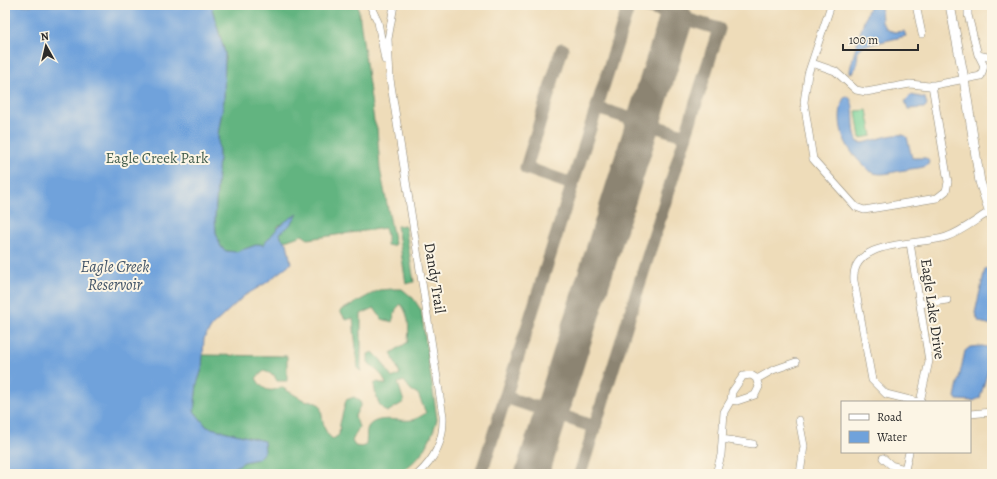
<svg xmlns="http://www.w3.org/2000/svg" width="997" height="479" viewBox="0 0 997 479" font-family="Alegreya,serif">
  <rect width="100%" height="100%" fill="#fcf5e5"/>
  <filter id="ink" filterUnits="userSpaceOnUse"><feTurbulence type="fractalNoise" baseFrequency=".025" numOctaves="2"/><feDisplacementMap in="SourceGraphic" scale="8" xChannelSelector="R" yChannelSelector="G"/><feConvolveMatrix kernelMatrix="1 2 1 2 8 2 1 2 1" color-interpolation-filters="sRGB"/></filter>
  <filter id="wash" filterUnits="userSpaceOnUse"><feTurbulence type="fractalNoise" baseFrequency=".012" numOctaves="4" result="noise"/><feDisplacementMap in="SourceGraphic" scale="16" xChannelSelector="R" yChannelSelector="G"/><feGaussianBlur stdDeviation="0.9" result="paint"/><feColorMatrix in="noise" values="0 0 0 0 0 0 0 0 0 0 0 0 0 0 0 0 0 1.4 0 .05"/><feComposite in="paint" operator="in"/></filter>
  <g filter="url(#wash)">
    <rect width="100%" height="100%" fill="#eedcb9"/>
    <path fill="#78d298" stroke="#527e62" d="M867,110l5,26 -12,2 -4,-27z"/>
    <path fill="#62b480" stroke="#467056" d="M213,5h145l16,116 3,7 3,41 15,75 -3,2 -5,-1v-10l-2,-7 -77,11 -6,-4 -17,6 -4,-3 -1,-5 9,-7 8,-11 -19,11 -2,5 -13,14 -4,-1 -23,8 -10,-1 -5,-4 -5,-14 -1,-15 4,-61 -1,-23 6,-34 1,-47 -13,-44z
      M405,225l9,57 -8,2 -9,-58z
      M393,289h9l11,9 8,12 16,109c-6,23 -20,48 -44,55h-158l-5,-4 14,-8 14,-3 6,-18 -57,-14 -13,-16 3,-27 5,-15v-14l85,1v25h-10l-3,-6 -10,-4 -8,7c6,11 13,16 25,9l26,15 3,-2 10,5c3,11 2,28 13,34l6,-4 1,-11 6,-24 8,-3 5,3 2,4 -6,12 4,11 -7,14 3,5 6,1 4,-1c3,-6 0,-13 3,-19 9,-13 31,-5 44,-7 5,-1 9,-4 14,-7l-8,-19 -7,-4 -7,-9 -6,2 6,19 -17,10c-9,-5 -12,-18 -13,-28l4,-2 8,3c-2,-12 -11,-14 -18,-23v-8l5,-2 8,8 11,18 8,-4 -9,-21 17,-11c1,-14 2,-26 -7,-38l-5,5 -4,13 -10,-3 -8,-11 -13,6v57l-3,-2 -5,-51 -7,2 -6,-9 39,-21z"/>
    <path fill="#70a2db" stroke="#4e6683" d="M5,5h208l-1,4 13,44 -1,47 -6,34 1,23 -4,61 1,15 5,14 5,4 10,1 23,-8 4,1c14,-15 16,-22 35,-31l-9,12 -9,7 1,5 6,5 4,20 -25,20 -22,13 -32,30 -8,13 -2,30 -5,15 -3,27 13,16 57,14 1,10 -7,8 -14,3 -20,12h-219z
      M870,5h11l1,17 6,8 7,2 9,-1 2,5 -43,10 -5,5 -1,13 -4,8 -3,1c-1,-7 16,-60 20,-68z
      M911,95l14,3 2,7 -3,3 -16,1 -3,-8z
      M847,96c11,5 3,34 11,46l5,1c11,-2 36,-13 44,-6l5,21h14l3,3 -1,4c-7,4 -15,3 -23,5 -9,1 -22,6 -31,3 -6,-2 -10,-7 -14,-11 -18,-18 -25,-41 -16,-65z
      M992,267v58l-13,-3 -4,-9 10,-44z
      M982,346l9,2 1,9 -12,41 -7,3 -16,-1 -2,-3 10,-46 5,-4z"/>
    <g fill="none" stroke-linecap="round" stroke-linejoin="round">
      <path stroke="#70a2db" stroke-width="1.5" d="M211,8l5,-3"/>
      <path stroke="#8c8472" stroke-width="13" d="M562,49l-36,119 46,16
        M600,109l86,27
        M505,397l90,30
        M481,474l148,-469
        M580,474l139,-445 -79,-24"/>
      <path stroke="#8c8472" stroke-width="34" d="M532,474l144,-455"/>
    </g>
  </g>
  <g filter="url(#ink)">
    <g fill="none" stroke-linecap="round" stroke-linejoin="round">
      <g stroke="#8c8472" stroke-width="8">
        <path id="minor" d="M370,5l8,17 7,38
          M394,5l-6,34 2,40 53,337c1,23 -7,42 -25,58
          M831,5l-23,69 -4,28 9,57 43,48 8,3 73,-12 9,-7 2,-9 -16,-97
          M916,5l6,29
          M968,5v10l10,40 14,3
          M812,63l23,8 21,19 10,2 44,-8 19,2 52,-10 3,-10 -5,-10
          M910,243l19,118 -9,41
          M920,304l27,-4
          M757,379l16,-9 23,-8
          M918,402l-32,-8 -14,-14 -18,-99c-4,-43 65,-35 92,-44 15,-5 30,-17 43,-25
          M970,414l22,-2
          M799,420l5,26 -4,28
          M722,439l31,5
          M883,458l8,7 14,4
          M716,474l5,-19 3,-43 7,-12 1,-8 11,-16 8,-1 5,3 3,9 -4,8 -18,6 -6,-1
          M904,474l5,-22"/>
      </g>
      <g stroke="#8c8472" stroke-width="10">
        <path id="major" d="M950,5l14,74 16,103 12,37"/>
      </g>
      <use href="#minor" stroke="#fff" stroke-width="7"/>
      <use href="#major" stroke="#fff" stroke-width="9"/>
    </g>
  </g>
  <g text-anchor="middle" stroke-width="4" stroke-linejoin="round" paint-order="stroke">
    <g font-size="15" fill="#425d4c" stroke="#fcf5e5">
      <text x="157" y="163">Eagle Creek Park</text>
    </g>
    <g font-size="15" fill="#2b2b2b" stroke="#fcf5e5">
      <text transform="translate(435 278) rotate(81)" y="5">Dandy Trail</text>
      <text transform="translate(933 309) rotate(82)" y="5">Eagle Lake Drive</text>
    </g>
    <g font-size="16" font-style="italic" fill="#435569" stroke="#fcf5e5">
      <text x="115" y="272">Eagle Creek<tspan x="115" dy="18">Reservoir</tspan></text>
    </g>
  </g>
  <rect width="997" height="479" fill="none" stroke="#fcf5e5" stroke-width="20"/>
  <rect x="841" y="401" width="130" height="52" fill="#fcf5e5" stroke="#a8a49b"/>
  <rect x="849" y="414" width="20" height="6" fill="#ffffff" stroke="#a8a49b"/>
  <text x="877" y="421" font-size="12" fill="#2b2b2b">Road</text>
  <rect x="849" y="431" width="20" height="12" fill="#70a2db" stroke="#a8a49b"/>
  <text x="877" y="441" font-size="12" fill="#2b2b2b">Water</text>
  <g transform="translate(46 46) rotate(352)" stroke="#fcf5e5" stroke-width="3" paint-order="stroke">
  <path d="M0-3L7 15L0 10L-7 15Z" fill="#2b2b2b"/>
  <text y="-6" font-size="11" font-weight="bold" text-anchor="middle" fill="#2b2b2b">N</text>
  </g>
  <path d="M843 44v6h75v-6" fill="none" stroke="#2b2b2b" stroke-width="2"/>
  <text x="849" y="44" font-size="12" fill="#2b2b2b" stroke="#fcf5e5" stroke-width="3" paint-order="stroke">100 m</text>
</svg>
